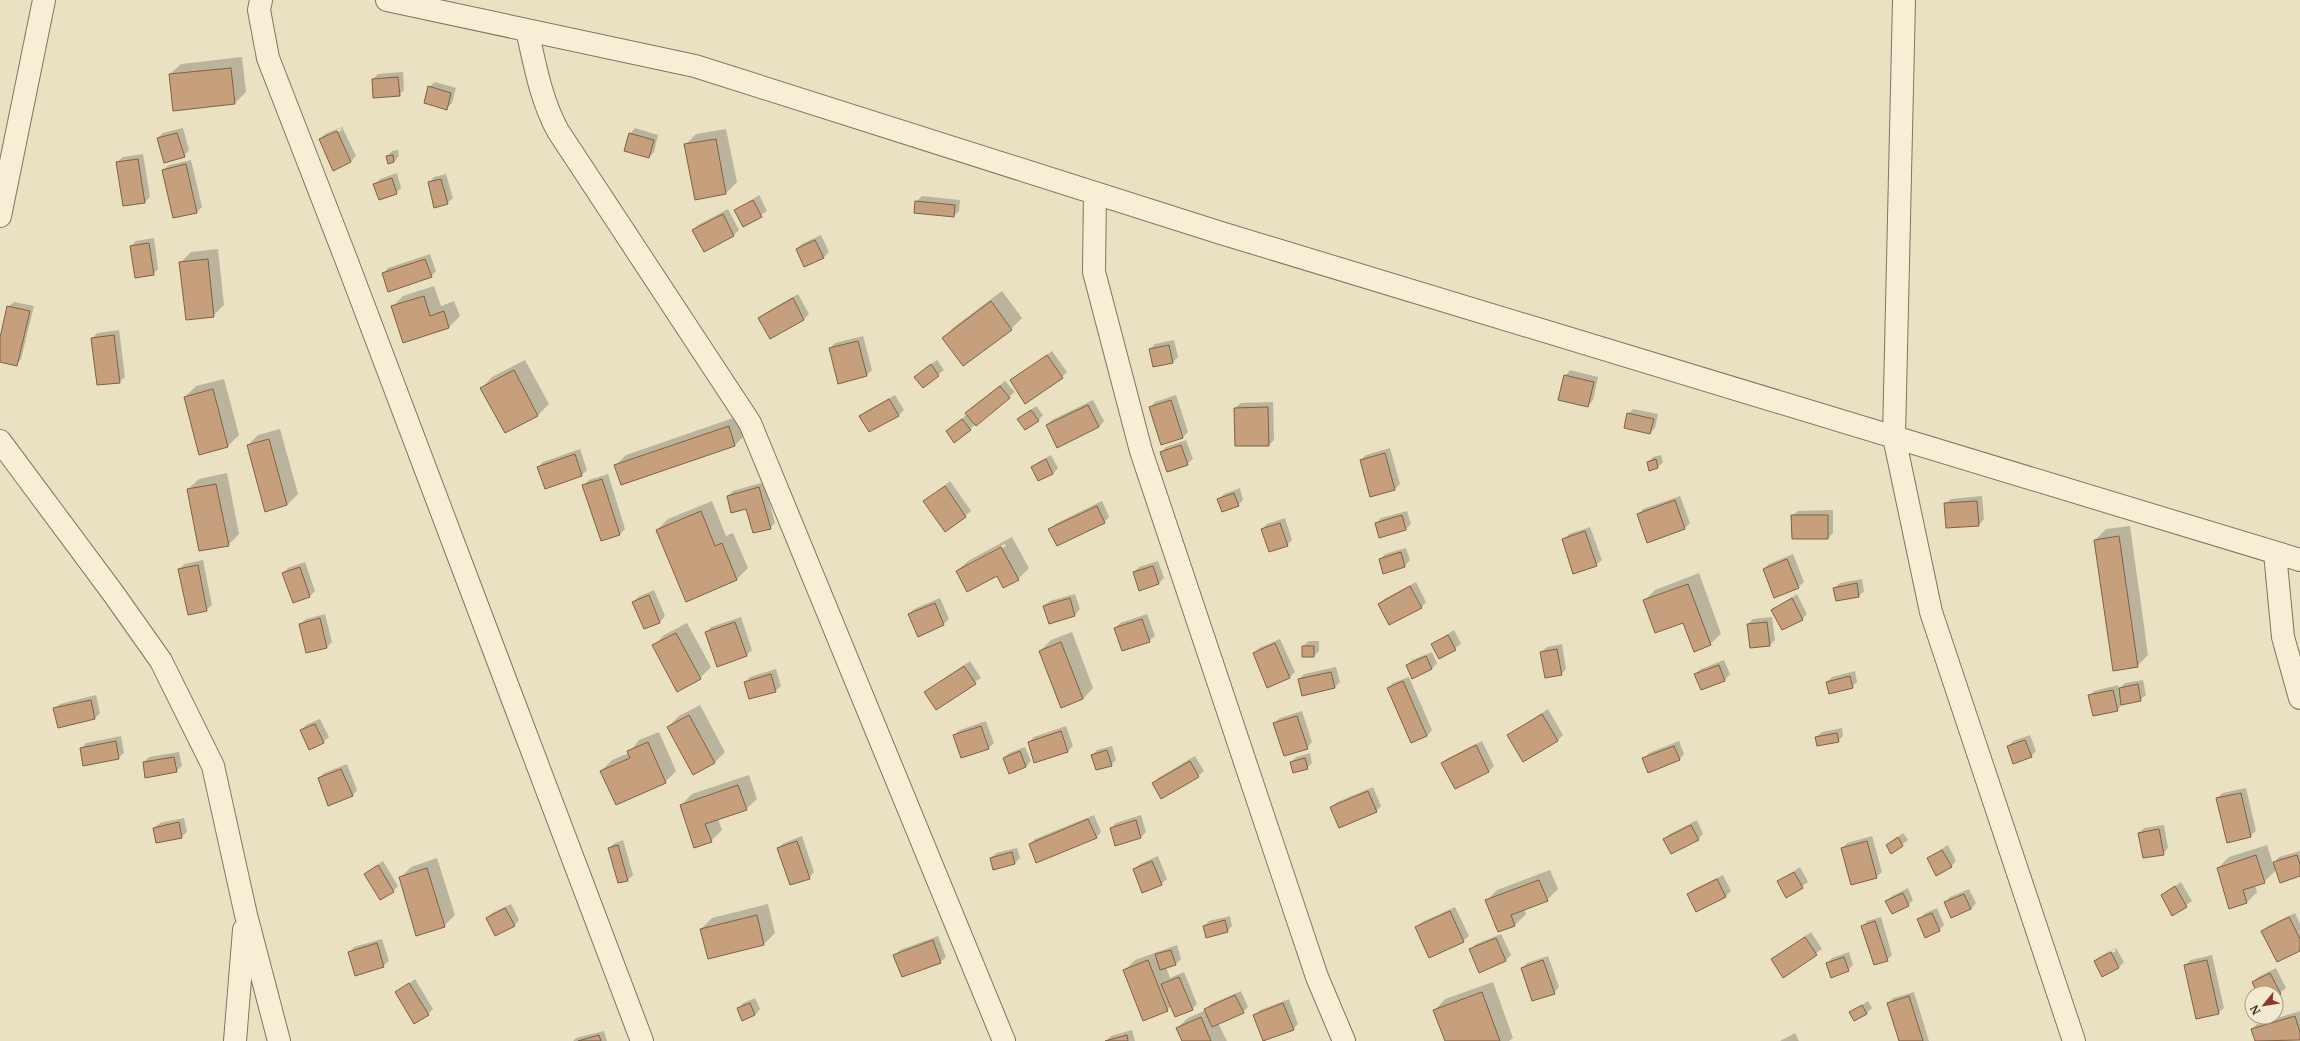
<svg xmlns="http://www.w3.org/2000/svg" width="2300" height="1041" viewBox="0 0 2300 1041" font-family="Merriweather,serif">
  <rect width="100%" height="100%" fill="#eae1c3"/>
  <path fill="#0003" fill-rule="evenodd" d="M242,57l4,35 -11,11 -65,-29 11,-10z
    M403,72l1,18 -5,5 -26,-16 5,-5z
    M435,82l21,6 -4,15 -6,6 -17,-22z
    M342,127l14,29 -6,6 -30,-22 5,-6zM341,128l1,2 -17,8v-2z
    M183,128l6,22 -5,6 -26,-18 5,-5z
    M635,128l23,7 -4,17 -5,5 -19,-23z
    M726,129l11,53 -11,11 -30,6 -11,-54 11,-11z
    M398,150l1,6 -5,6 -7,-6 5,-5z
    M143,154l7,43 -5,5 -28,-40 6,-5z
    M191,160l11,47 -5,5 -34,-42 6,-5z
    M397,173l4,15 -5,5 -21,-9 5,-5z
    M446,174l7,24 -6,5 -18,-20 5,-6z
    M759,195l8,16 -24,15 -8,-15z
    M922,196l38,4 -1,11 -5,5 -38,-14z
    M728,209l11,21 -5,5 -41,-5 5,-5z
    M821,235l8,17 -5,5 -19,9 -8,-17 5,-5z
    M154,238l4,31 -5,5 -22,-28 5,-5z
    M218,249l6,56 -11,11 -33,-53 11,-11z
    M430,254l6,17 -5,5 -48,-2 5,-6z
    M434,286l7,20 13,-5 6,15 -11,11 -46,14 -11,-34 11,-11z
    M1002,291l20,27 -11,11 -68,9 11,-11z
    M798,294l11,20 -5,5 -34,19 -11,-20 6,-5z
    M14,302l20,4 -13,53 -5,6 -16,-4v-18l8,-36z
    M119,330l6,47 -6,5 -27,-43 5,-6z
    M863,336l9,34 -6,6 -36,-28 5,-5z
    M1174,340l4,17 -5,5 -23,-13 5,-5z
    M1052,351l15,21 -5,5 -51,4z
    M525,360l24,44 -11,11 -32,17 -24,-44 10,-11z
    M937,360l7,10 -21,17 -2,-15z
    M1570,370l28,7 -5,23 -5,6 -23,-30z
    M224,379l15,56 -11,11 -28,7 -15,-56 11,-11z
    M1005,381l10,11 -6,5 -39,32 -18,-3 16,-12 -1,-1 5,-6z
    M895,395l9,15 -5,5 -38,1 5,-5z
    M1176,395l12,37 -5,5 -21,7 -12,-36 5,-6z
    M1093,400l11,21 -5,6 -52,-2 5,-5z
    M1273,402l1,38 -5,5 -34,-37 6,-5z
    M1036,406l7,9 -5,6 -19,-2z
    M1633,409l25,5 -3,14 -5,5 -22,-19z
    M739,416l7,18 -11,11 -113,39 -7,-18 11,-11z
    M280,429l18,65 -11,11 -39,-60 10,-10z
    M1186,440l7,19 -6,5 -26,-12 5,-5z
    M1390,448l10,36 -5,5 -34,-29 5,-5z
    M580,449l7,21 -5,5 -37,13 -7,-21 5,-5z
    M1051,455l7,13 -5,6 -14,6 -7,-13 6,-5z
    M1661,455l2,7 -5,5 -10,-5 5,-5z
    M227,473l12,61 -11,11 -40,-56 11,-10z
    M608,474l17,55 -5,5 -19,6 -17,-55 5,-5z
    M950,481l21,30 -6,5 -40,-15z
    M764,482l11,41 -5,5 -23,-20 -19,-12 5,-5z
    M1240,488l3,12 -5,5 -19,-6 5,-5z
    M1680,496l10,27 -5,5 -37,14 -10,-27 5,-6z
    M1982,496l2,23 -5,6 -34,-21 6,-5z
    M712,501l14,35 7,-3 15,35 -11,11 -51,21 -29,-70 11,-11z
    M1102,501l7,16 -5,5 -54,7 5,-5z
    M1833,510v23l-5,5 -36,-22 6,-5z
    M1407,511l4,13 -5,5 -30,-5 5,-6z
    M1285,518l7,22 -5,5 -25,-16 5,-5z
    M2130,526l18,129 -11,11 -42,-126 11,-11z
    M1590,527l12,33 -6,5 -32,-26 5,-5z
    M1012,537l17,31 -11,11 -61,-8 11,-10zM1005,544l1,2 -38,20v-2z
    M1406,548l4,12 -5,6 -21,6 -4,-12 5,-6z
    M1793,554l11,28 -6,5 -34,-18 5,-5z
    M203,560l9,45 -6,5 -27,-41 6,-5z
    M1158,561l6,17 -5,5 -25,-11 5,-5z
    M305,562l10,29 -5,5 -17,6 -10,-29 5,-5z
    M1699,573l22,61 -11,10 -26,-23 -40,-20 11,-11z
    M1862,579l2,12 -5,5 -25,-8 6,-5z
    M1416,582l10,20 -5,6 -42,-4 5,-5z
    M654,590l11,26 -5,6 -16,6 -11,-26 5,-5z
    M1075,594l5,15 -5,6 -25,8 -6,-17 6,-5z
    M1797,594l10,20 -5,5 -30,-9z
    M940,598l9,21 -5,5 -35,-10 5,-5z
    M325,614l7,28 -5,5 -27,-23 6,-5z
    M1147,614l8,22 -6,5 -34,-13 5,-5z
    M741,617l11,33 -5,5 -30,11 -11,-33 5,-6z
    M1772,617l3,23 -5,5 -22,-21 5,-5z
    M687,623l24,44 -11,11 -47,-32 11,-11z
    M1454,630l7,14 -21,14 -8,-14z
    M1072,632l21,56 -10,11 -43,-48 11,-11z
    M1280,639l15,33 -5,5 -22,10 -14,-34 5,-5z
    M1309,641h10v10l-5,5 -11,-10z
    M1562,644l4,25 -5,5 -20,-22 6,-5z
    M1432,652l5,11 -5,6 -20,8 -5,-12 5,-5z
    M1724,660l6,14 -5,6 -24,8 -6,-14 6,-5z
    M970,661l11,17 -45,31 -11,-17z
    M1336,667l4,15 -5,5 -36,-8 5,-5z
    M776,669l5,17 -6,5 -30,-9 5,-5z
    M1855,671l2,11 -5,5 -25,-5 5,-5z
    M1409,677l23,53 -5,6 -39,-48 5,-5z
    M2143,680l3,15 -6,5 -18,5 -5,5 -28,-14 5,-5 24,-6 1,4 6,-6z
    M96,695l4,18 -5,5 -36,9 -5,-18 6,-5z
    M700,705l25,47 -10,10 -47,-35 11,-11z
    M1548,709l15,26 -5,5 -35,20 -15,-25z
    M1302,711l10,31 -5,6 -33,-25 6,-5z
    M320,719l9,18 -6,5 -22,-12 5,-5z
    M986,721l8,22 -5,5 -35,-13 6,-5z
    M1066,726l7,20 -5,5 -39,-9 5,-5z
    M1842,728l1,8 -5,5 -22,-4 6,-5z
    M659,732l17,39 -11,11 -49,22 -15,-33 11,-11 17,-7 10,-13z
    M2030,735l6,16 -5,5 -23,-9 5,-6z
    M121,736l3,17 -6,5 -37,-9 5,-6z
    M1482,741l12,25 -5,5 -34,17 -12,-25 5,-5z
    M1679,741l5,13 -5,6 -36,-1 6,-6z
    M1112,746l4,14 -5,5 -19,-10 5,-5z
    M1025,747l6,14 -5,6 -16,6 -6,-15 5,-5z
    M179,752l3,14 -6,5 -32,-9 5,-5z
    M1310,753l2,10 -5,5 -16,-6 5,-5z
    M1195,756l9,15 -6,5 -45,7 5,-5z
    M347,764l10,26 -5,6 -33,-18 5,-5z
    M749,775l8,24 -11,10 -28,10 4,11 -11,11 -30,-36 11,-11z
    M1373,787l8,19 -5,5 -44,-4 5,-5z
    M2246,788l10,43 -6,5 -33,-38 6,-5z
    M1094,815l7,17 -5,6 -66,6 5,-5z
    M1141,815l5,17 -5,5 -30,-9 5,-5z
    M184,818l3,14 -6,5 -27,-9 6,-5z
    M1697,820l6,14 -5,5h-34l6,-5z
    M2164,825l4,23 -5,6 -24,-21 5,-5z
    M1903,833l5,7 -16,12 -5,-7z
    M802,836l12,36 -5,6 -31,-30 6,-5z
    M1872,836l10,36 -6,5 -34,-29 5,-5z
    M623,840l10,35 -5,5 -19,-32 6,-5z
    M1948,845l8,16 -5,6 -23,-9z
    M2267,845l6,19 6,-7 21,-6v24l-24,-5 -12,12 -9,3 2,7 -11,11 -28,-35 11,-11z
    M1017,848l3,10 -6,6 -23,-6 5,-5z
    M1158,856l9,23 -6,5 -27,-15 6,-5z
    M437,858l18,57 -11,11 -44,-48 11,-11z
    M383,861l15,25 -5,5 -28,-17z
    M1800,867l8,15 -22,15 -8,-15z
    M1550,870l8,19 -11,11 -23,9 2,5 -11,11 -16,6 -12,-31 10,-10z
    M1723,875l8,16 -5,5 -38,-2 6,-5z
    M2181,882l11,19 -19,13 -11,-18z
    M1908,888l5,12 -5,5 -22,-3 6,-6z
    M1969,889l7,14 -5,6 -26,-7 5,-5z
    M511,904l8,16 -5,6 -27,-8 5,-5z
    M768,904l7,29 -11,11 -56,14 -7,-29 11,-11z
    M1455,907l14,29 -6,5 -47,-14 6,-5z
    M1937,908l7,17 -5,5 -20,-10 5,-6z
    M2295,913l5,11v25l-37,-18 5,-5z
    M1230,916l2,10 -5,6 -23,-6 5,-5z
    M1881,917l11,38 -5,5 -25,-33 5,-6z
    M1811,932l11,17 -38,27 -11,-17z
    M1501,934l10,21 -5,5 -35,-11 5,-5z
    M938,936l8,21 -6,5 -45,-7 5,-5z
    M382,939l7,22 -6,5 -34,-13 5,-6z
    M1177,945l4,14 -5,5 -10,3 4,11 14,-6 13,32 -5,5 -21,-3 -4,4 -43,-39 11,-11z
    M2116,948l8,14 -5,5 -24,-6 5,-5zM2115,949l1,2 -16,8v-2z
    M1849,952l4,13 -5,5 -21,-7 5,-5z
    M2212,955l12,53 -6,5 -33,-48 6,-5z
    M1548,956l11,31 -5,6 -32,-25 5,-5z
    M2276,968l10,20 -10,8v-3h-17l-6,-11 5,-5z
    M415,979l18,30 -5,5 -31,-22z
    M1493,982l20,56 -4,3h-63l-11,-31 10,-11z
    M1241,991l7,16 -5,5 -25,11 9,18h-44l-6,-13 11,-10 18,-8 5,-6z
    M1914,992l15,49h-29l-12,-38 5,-5z
    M755,998l5,11 -5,6 -13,4 -4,-10 5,-6z
    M1289,999l9,25 -5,5 -38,-14 5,-5z
    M1868,1001l4,7 -6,6 -15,-2z
    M2300,1011v28l-44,2 -4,-12 5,-5z
    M1132,1030l3,11h-29l5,-5z
    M604,1031l3,10h-34l3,-3z
    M1795,1033l4,8h-19z"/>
  <path fill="#c6a07c" stroke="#806043" d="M231,68l4,36 -62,7 -4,-37z
    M398,77l2,19 -27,2 -1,-19z
    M428,86l23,7 -4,17 -23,-7z
    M337,131l14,31 -18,9 -14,-32z
    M177,133l8,24 -21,6 -7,-25z
    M629,133l25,7 -5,18 -25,-7z
    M716,139l10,55 -31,6 -11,-56z
    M393,155l1,7 -6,2 -2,-8z
    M138,159l7,44 -22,3 -7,-44z
    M186,164l11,49 -24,5 -11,-48z
    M392,178l5,16 -18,6 -6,-16z
    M441,179l7,25 -14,4 -6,-26z
    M753,200l9,17 -19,10 -9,-17z
    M915,201l40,4 -1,12 -40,-4z
    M723,214l11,22 -30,16 -12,-22z
    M815,240l9,18 -20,9 -8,-18z
    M149,243l5,32 -19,3 -5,-32z
    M208,259l6,58 -28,3 -7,-58z
    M425,259l7,18 -44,15 -6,-19z
    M424,296l6,20 14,-5 5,17 -46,15 -12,-37z
    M793,298l11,22 -34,19 -12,-21z
    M991,301l21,29 -49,36 -21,-28z
    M7,306l23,5 -13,55 -17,-4v-24z
    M114,335l6,48 -23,2 -6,-47z
    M858,341l9,35 -29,8 -9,-36z
    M1169,345l4,18 -20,4 -4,-18z
    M1047,355l16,23 -38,26 -15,-24z
    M931,364l8,12 -16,12 -9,-11z
    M514,370l24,46 -33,17 -25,-45z
    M1564,375l30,7 -6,25 -30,-7z
    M1000,386l10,12 -34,28 -11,-13z
    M213,389l15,58 -29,8 -15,-58z
    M889,399l10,17 -30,16 -10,-16z
    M1171,400l12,38 -22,7 -12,-38z
    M1088,405l11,22 -42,21 -11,-23z
    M1268,407l1,39h-34l-1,-38z
    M1031,410l8,11 -14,9 -8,-11z
    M1627,413l27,6 -4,15 -26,-6z
    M962,419l9,11 -17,13 -8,-12z
    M729,426l6,20 -114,39 -7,-20z
    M269,439l18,66 -22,7 -18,-67z
    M1181,445l7,20 -21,7 -7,-20z
    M1385,453l10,37 -25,7 -10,-37z
    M575,454l7,22 -37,13 -8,-22z
    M1046,459l7,15 -15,7 -7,-14z
    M1656,459l2,9 -9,3 -2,-9z
    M602,479l18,56 -19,6 -19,-56z
    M216,484l13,62 -30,5 -12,-62z
    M945,486l21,31 -21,15 -22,-31z
    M759,487l12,42 -18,4 -7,-24 -15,4 -4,-17z
    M1234,493l5,13 -17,6 -5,-13z
    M1675,500l10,29 -38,14 -10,-29z
    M1977,501l2,25 -33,2 -2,-25z
    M1097,506l8,17 -48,23 -9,-17z
    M701,511l14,35 7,-3 15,37 -51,22 -30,-72z
    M1402,515l4,15 -27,8 -4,-15z
    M1791,515h37v24h-36z
    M1280,523l8,23 -19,6 -8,-23z
    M1585,531l12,35 -24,8 -11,-35z
    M2119,536l19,131 -25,4 -19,-131z
    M1001,547l18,33 -16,8 -6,-12 -30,16 -11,-21z
    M1401,552l4,15 -22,7 -4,-15z
    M1787,559l12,29 -25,10 -11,-29z
    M198,565l9,46 -19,4 -10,-46z
    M1153,566l6,18 -20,7 -6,-19z
    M300,567l10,30 -17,6 -11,-30z
    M1857,583l2,14 -23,4 -3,-13z
    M1688,584l23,61 -17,7 -11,-29 -28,10 -12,-33z
    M1410,586l12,22 -33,17 -11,-21z
    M649,595l11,28 -16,6 -12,-27z
    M1070,598l5,18 -26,8 -6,-18z
    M1792,598l11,22 -21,10 -11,-20z
    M935,603l9,22 -26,12 -10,-23z
    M320,618l7,30 -21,5 -7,-29z
    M1142,619l8,23 -28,9 -8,-23z
    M735,622l12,34 -30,11 -12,-35z
    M1767,622l3,24 -20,2 -3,-24z
    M676,633l25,46 -24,13 -25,-47z
    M1448,635l8,15 -17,9 -8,-15z
    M1061,642l22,57 -22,9 -22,-57z
    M1275,643l15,35 -23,10 -14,-35z
    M1302,646h12v11h-12z
    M1557,649l5,26 -17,3 -5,-26z
    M1426,656l6,13 -20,10 -6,-14z
    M1719,665l6,16 -24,9 -7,-16z
    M964,666l12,18 -40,26 -12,-18z
    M1331,672l4,16 -33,8 -4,-17z
    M771,674l5,18 -27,7 -5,-17z
    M1850,676l3,12 -24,6 -3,-12z
    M1403,681l24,55 -16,7 -24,-55z
    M2138,684l3,17 -20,4 -2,-17z
    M2113,690l5,21 -25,5 -5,-21z
    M91,700l4,19 -37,9 -5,-20z
    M1542,714l16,27 -35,21 -16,-27z
    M689,715l26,48 -22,12 -26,-48z
    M1297,716l11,33 -24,7 -11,-33z
    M315,724l9,19 -15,7 -9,-20z
    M981,726l8,23 -28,9 -8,-23z
    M1061,731l7,21 -34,11 -6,-21z
    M1837,733l2,9 -22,4 -2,-9z
    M2025,740l7,17 -19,7 -6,-18z
    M116,741l3,18 -36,7 -3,-18z
    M648,742l18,41 -50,22 -16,-34 30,-13 -3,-7z
    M1476,745l13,27 -34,17 -14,-26z
    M1674,746l6,14 -32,13 -6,-15z
    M1107,750l5,16 -16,4 -5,-15z
    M1020,751l6,16 -17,7 -6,-16z
    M174,757l3,15 -32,6 -2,-16z
    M1305,758l3,11 -15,4 -3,-11z
    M1190,761l9,16 -38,22 -9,-16z
    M341,769l12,27 -25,10 -10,-28z
    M738,785l9,25 -42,14 7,18 -18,6 -14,-43z
    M1368,791l9,21 -38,16 -9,-21z
    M2241,793l10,44 -24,6 -11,-45z
    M1088,819l9,19 -61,25 -7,-19z
    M1136,820l5,18 -26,8 -5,-18z
    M179,822l3,16 -26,5 -3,-15z
    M1691,825l8,15 -28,14 -8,-15z
    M2159,829l5,26 -21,3 -5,-25z
    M1898,837l5,9 -12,8 -5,-9z
    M797,841l13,38 -20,6 -13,-37z
    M1867,841l10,37 -26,7 -10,-37z
    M618,845l10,36 -10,2 -10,-35z
    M1942,850l10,17 -16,9 -9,-18z
    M1012,852l3,12 -22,6 -3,-12z
    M2256,855l9,28 -22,7 4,13 -18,6 -12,-41z
    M2297,855l3,9v12l-20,7 -7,-21z
    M1152,861l10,24 -20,8 -9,-24z
    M378,865l16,27 -14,8 -16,-26z
    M427,868l18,59 -29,9 -17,-59z
    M1794,872l9,16 -17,10 -9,-17z
    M1717,879l9,18 -30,15 -9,-18z
    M1539,880l9,21 -37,14 4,11 -17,6 -13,-32z
    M2175,886l12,21 -15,9 -11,-21z
    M1903,893l6,13 -17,8 -7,-13z
    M1964,894l7,15 -20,9 -7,-16z
    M505,908l10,18 -20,10 -9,-18z
    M1450,911l14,31 -35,16 -14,-31z
    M1932,913l8,18 -15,7 -8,-19z
    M757,915l7,30 -56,14 -8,-30z
    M2289,917l11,22v12l-23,11 -16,-31z
    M1225,920l3,12 -22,6 -3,-12z
    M1875,921l13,40 -14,4 -13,-39z
    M1805,937l12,18 -34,23 -12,-19z
    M1496,938l10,23 -27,12 -10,-24z
    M933,940l8,23 -39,14 -9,-22z
    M377,943l7,24 -29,9 -7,-24z
    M1171,950l5,15 -16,5 -5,-16z
    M2111,952l8,16 -17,9 -8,-16z
    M1844,957l5,14 -18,7 -5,-15z
    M1148,960l20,51 -25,10 -20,-51z
    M1543,960l12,34 -23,7 -11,-33z
    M2207,960l12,54 -23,5 -12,-54z
    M2270,973l11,21 -5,3v-4h-19l-5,-11z
    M1179,977l14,33 -18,7 -14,-33z
    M409,983l20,32 -15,9 -19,-32z
    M1482,992l18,49h-55l-12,-31z
    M1235,995l9,18 -32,14 -8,-18z
    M1909,996l14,45h-24l-12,-38z
    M750,1003l5,12 -13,6 -5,-13z
    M1283,1003l11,27 -31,11 -10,-26z
    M1862,1005l5,9 -13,7 -5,-9z
    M2295,1016l5,16v8l-45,1 -4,-12z
    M1201,1017l10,24h-29l-6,-13z
    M599,1035l2,6h-23z
    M1127,1035l1,6h-23z"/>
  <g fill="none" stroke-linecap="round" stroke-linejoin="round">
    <g stroke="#83735b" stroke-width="24">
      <path id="minor" d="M261,0l-2,10 9,48 78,201 296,782
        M387,0l308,66 526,167 1079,327
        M1904,0l-10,437 37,175 143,429
        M527,30c8,35 14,70 31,101l192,292 254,618
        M1095,193l-1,79 47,179 176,526 27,64
        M0,216l44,-216
        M0,441l113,152 48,68 52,105 33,149 33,126
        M2275,553l8,84 17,61
        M235,1041l9,-111"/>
    </g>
    <use href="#minor" stroke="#f6efd6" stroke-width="22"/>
  </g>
  <g transform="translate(2264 1005) rotate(240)"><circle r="19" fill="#f2ebd2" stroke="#a69e8a"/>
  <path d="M0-3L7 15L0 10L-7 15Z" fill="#8e3630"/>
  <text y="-6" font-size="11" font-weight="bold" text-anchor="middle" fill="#342b1e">N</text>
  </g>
</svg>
